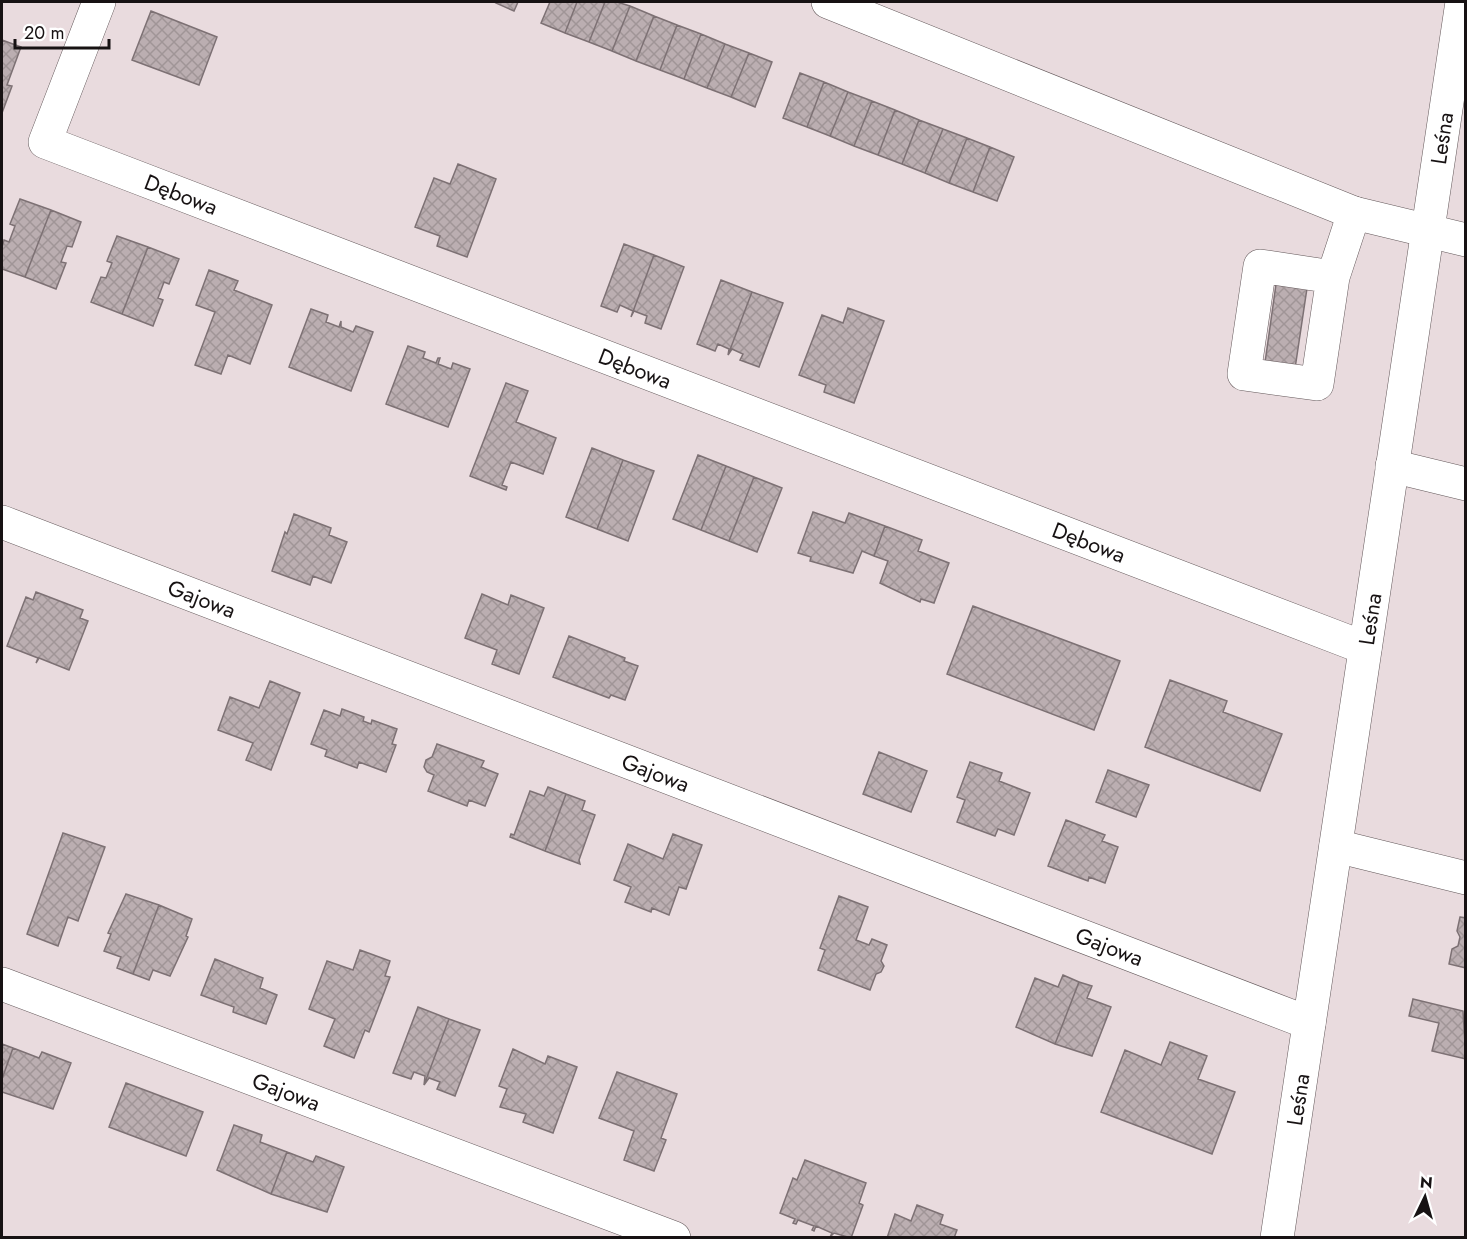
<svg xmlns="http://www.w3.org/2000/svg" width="1467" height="1239" viewBox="0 0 1467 1239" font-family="Jost,sans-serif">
  <defs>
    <pattern id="building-cross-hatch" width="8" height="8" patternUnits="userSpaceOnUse" patternTransform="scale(1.5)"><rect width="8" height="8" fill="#bbaeb1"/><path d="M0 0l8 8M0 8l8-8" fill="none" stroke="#a09597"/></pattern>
  </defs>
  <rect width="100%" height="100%" fill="#e9dbde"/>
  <path fill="url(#building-cross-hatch)" stroke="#7d7174" stroke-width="1.5" d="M497,2h21l-4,9 -18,-8z
    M550,2h27l-12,31 -24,-10z
    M577,2h28l-16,40 -24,-9z
    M605,2h12l13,4 -18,45 -23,-9z
    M630,6l24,10 -18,45 -24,-10z
    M151,11l66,26 -18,48 -67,-25z
    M654,16l23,9 -17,45 -24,-9z
    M677,25l24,9 -17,45 -24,-9z
    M701,34l24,10 -18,44 -23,-9z
    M2,40l19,7 -14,38 5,1 -10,27z
    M725,44l24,9 -18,44 -24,-9z
    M749,53l23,9 -17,45 -24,-10z
    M800,73l24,9 -17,45 -24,-9z
    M824,82l24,10 -18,44 -23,-9z
    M848,92l24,9 -18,45 -24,-10z
    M872,101l23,9 -17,45 -24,-9z
    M895,110l24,10 -17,44 -24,-9z
    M919,120l24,9 -18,44 -23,-9z
    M943,129l24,9 -18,45 -24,-10z
    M967,138l23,9 -17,45 -24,-9z
    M990,147l24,10 -17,44 -24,-9z
    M458,164l38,15 -29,78 -30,-11 3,-10 -25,-9 19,-49 16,6z
    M20,199l31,11 -26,67 -23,-8v-22l2,-7 5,2 6,-16 -5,-2z
    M51,210l30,12 -9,25 -5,-1 -6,16 5,1 -10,26 -31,-12z
    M117,236l31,11 -26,67 -31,-12 10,-25 5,1 6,-15 -5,-2z
    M624,244l30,11 -23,62 2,-6 -13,-6 -3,7 -16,-6z
    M148,247l31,12 -10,25 -5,-2 -6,16 5,2 -10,26 -31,-12z
    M654,255l30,12 -23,62 -16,-6 2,-7 -13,-5 -3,6z
    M1279,263l31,5 -17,114 -30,-5z
    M209,270l29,11 -4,9 38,15 -22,59 -22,-9 -7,19 -26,-9 20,-53 -19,-7z
    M721,280l31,12 -24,63 1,-6 -11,-5 -3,7 -18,-7z
    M752,292l31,11 -24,64 -19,-7 3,-6 -11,-5 -4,6z
    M848,308l36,13 -30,82 -30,-11 2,-7 -27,-10 23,-60 21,8z
    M311,309l17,6 -2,7 13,5 2,-6v6l12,5 3,-6 17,6 -22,59 -62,-24z
    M408,346l17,6 -2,6 13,5 2,-5h2l-2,6 13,5 2,-6 17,6 -22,58 -62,-23z
    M506,383l22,8 -12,31 40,16 -13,36 -32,-12 -9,23 5,2 -1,3 -36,-14z
    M592,448l31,12 -26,69 -31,-12z
    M698,455l28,11 -25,64 -28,-11z
    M623,460l31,11 -26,70 -31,-12z
    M726,466l28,11 -25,64 -28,-11z
    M754,477l28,11 -25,64 -28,-11z
    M813,512l32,11 4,-10 36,13 -11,30 -12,-5 -9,22 -43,-12 1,-4 -13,-4z
    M294,514l37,14 -2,7 18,7 -16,41 -18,-7 -3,9 -38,-14 13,-39 2,2z
    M885,526l37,14 -4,11 31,12 -15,40 -13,-4 -1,3 -40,-19 8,-22 -14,-5z
    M36,592l47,18 -3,8 8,3 -19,49 -30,-12 -3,5 2,-5 -31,-12 19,-49 7,3z
    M482,594l26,11 3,-10 33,13 -25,66 -27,-10 5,-14 -32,-12z
    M973,606l147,55 -26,69 -147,-56z
    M569,636l56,22 -1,3 14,5 -13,34 -14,-5 -2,3 -56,-21z
    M1170,680l57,21 -4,11 59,22 -22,57 -115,-44z
    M270,681l30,12 -29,77 -25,-10 7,-17 -35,-13 12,-33 29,11z
    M342,709l22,8 -1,4 8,3 1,-4 25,9 -5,15 4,1 -10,27 -27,-10 -2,6 -32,-12 2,-6 -16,-6 13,-34 16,6z
    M437,744l47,17 -3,6 17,7 -13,32 -16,-6 -2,6 -39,-15 6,-16 -7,-3 -3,-5 2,-7 6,-3z
    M879,752l48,19 -16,41 -48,-18z
    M970,762l32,11 -3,8 31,12 -16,42 -16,-6 -3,7 -38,-14 8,-22 -8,-3z
    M1108,770l41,15 -13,32 -40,-15z
    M548,787l18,7 -21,57 -35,-14 1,-3 3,1 16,-44 14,5z
    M566,794l19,7 -3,9 13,5 -16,45 1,4 -35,-13z
    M1066,820l39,15 -3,6 16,6 -13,36 -16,-6 -1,4 -40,-15z
    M63,833l42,14 -27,74 -10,-4 -10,29 -31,-12z
    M673,834l29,11 -16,44 -7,-2 -10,28 -17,-7 -1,4 -26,-10 6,-15 -17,-7 14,-36 35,15z
    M126,894l33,11 -26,69 -16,-6 4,-11 -17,-6 7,-17 -3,-1z
    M839,896l29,11 -12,33 13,5 3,-6 15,6 -6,16 3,5 -3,6 -5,2 -6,16 -52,-20 7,-20 -5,-2z
    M159,905l33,14 -6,17 2,1 -18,39 -17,-6 -4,10 -16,-6z
    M1460,917l6,1v50l-17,-4 3,-15 6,-3 2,-9 -3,-6z
    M360,950l30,11 -5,15 5,1 -21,55 -4,-2 -11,28 -30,-12 11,-27 -26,-10 18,-48 26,9z
    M215,959l48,19 -3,10 17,7 -11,29 -33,-12 1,-5 -33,-12z
    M1063,975l16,7 -24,62 -39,-17 19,-49 23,9z
    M1079,982l13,4 -5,12 24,9 -19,49 -37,-12z
    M1413,999l50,12 3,48 -34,-8 7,-28 -30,-7z
    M418,1007l31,12 -25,66 1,-9 -11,-4 -3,7 -18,-6z
    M449,1019l31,11 -25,66 -18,-7 3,-7 -11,-4 -5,7z
    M1170,1042l37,14 -9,23 37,13 -23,62 -111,-42 24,-62 36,15z
    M2,1044l11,4 -11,31z
    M13,1048l26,10 3,-6 29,11 -18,46 -51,-17v-13z
    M513,1049l32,15 3,-8 29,11 -24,66 -30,-11 3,-8 -26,-7 7,-18 -8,-3z
    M617,1072l60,22 -16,44 5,2 -12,31 -30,-11 10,-29 -35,-13z
    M126,1083l77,29 -17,44 -77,-29z
    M234,1125l28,10 -2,7 27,10 -16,42 -54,-24z
    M287,1152l26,10 3,-6 28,11 -17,45 -56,-18z
    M805,1160l61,23 -7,20 4,2 -12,33 -17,-5 -4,4 2,-4 -16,-7 -2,5 -2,-1 2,-4 -16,-6 -2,4 -3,-1 2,-4 -15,-6 13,-35 4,2z
    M917,1205l26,10 -3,9 17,6 -3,8h-67l8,-24 16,7z"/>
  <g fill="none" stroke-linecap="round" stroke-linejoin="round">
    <g stroke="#63585a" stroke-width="34">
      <g id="minor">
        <path id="s1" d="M99,2l-54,140 1320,506"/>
        <path d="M828,2l526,211 112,27"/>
        <path d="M1333,277l-73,-11 -16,108 73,10 16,-107 21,-64"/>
        <path d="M1392,466l74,18"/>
        <path id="s2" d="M2,522l1307,501"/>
        <path d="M1336,846l130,32"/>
        <path id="s3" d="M2,984l672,254"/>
        <path id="s4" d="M1277,1238l185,-1236"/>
      </g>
    </g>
    <use href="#minor" stroke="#fff" stroke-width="33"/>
  </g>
  <g text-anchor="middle" stroke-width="4.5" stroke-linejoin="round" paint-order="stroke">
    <g font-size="22" fill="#171213" stroke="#fff">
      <text dy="8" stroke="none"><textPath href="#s4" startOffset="1112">Leśna</textPath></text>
      <text dy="8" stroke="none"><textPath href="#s1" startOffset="296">Dębowa</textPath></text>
      <text dy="8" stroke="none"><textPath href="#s1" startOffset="782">Dębowa</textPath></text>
      <text dy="8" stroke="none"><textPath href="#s1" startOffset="1268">Dębowa</textPath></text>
      <text dy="8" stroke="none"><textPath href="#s2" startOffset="214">Gajowa</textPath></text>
      <text dy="8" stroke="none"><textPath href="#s4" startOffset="626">Leśna</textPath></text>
      <text dy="8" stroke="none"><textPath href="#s2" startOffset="700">Gajowa</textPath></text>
      <text dy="8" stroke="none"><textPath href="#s2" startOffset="1186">Gajowa</textPath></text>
      <text dy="8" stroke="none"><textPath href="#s3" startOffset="304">Gajowa</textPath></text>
      <text dy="8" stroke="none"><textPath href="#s4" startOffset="140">Leśna</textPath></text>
    </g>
  </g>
  <rect width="1467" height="1239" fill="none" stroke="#171213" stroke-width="6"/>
  <g transform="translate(1425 1197) rotate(5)" stroke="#ffffff" stroke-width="4.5" paint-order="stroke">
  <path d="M0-4.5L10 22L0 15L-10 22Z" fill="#171213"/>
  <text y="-9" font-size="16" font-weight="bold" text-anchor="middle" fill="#171213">N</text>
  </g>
  <path d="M15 39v9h94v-9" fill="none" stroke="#171213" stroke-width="3"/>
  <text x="24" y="39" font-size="18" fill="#171213" stroke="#ffffff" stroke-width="4.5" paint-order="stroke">20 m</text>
</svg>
